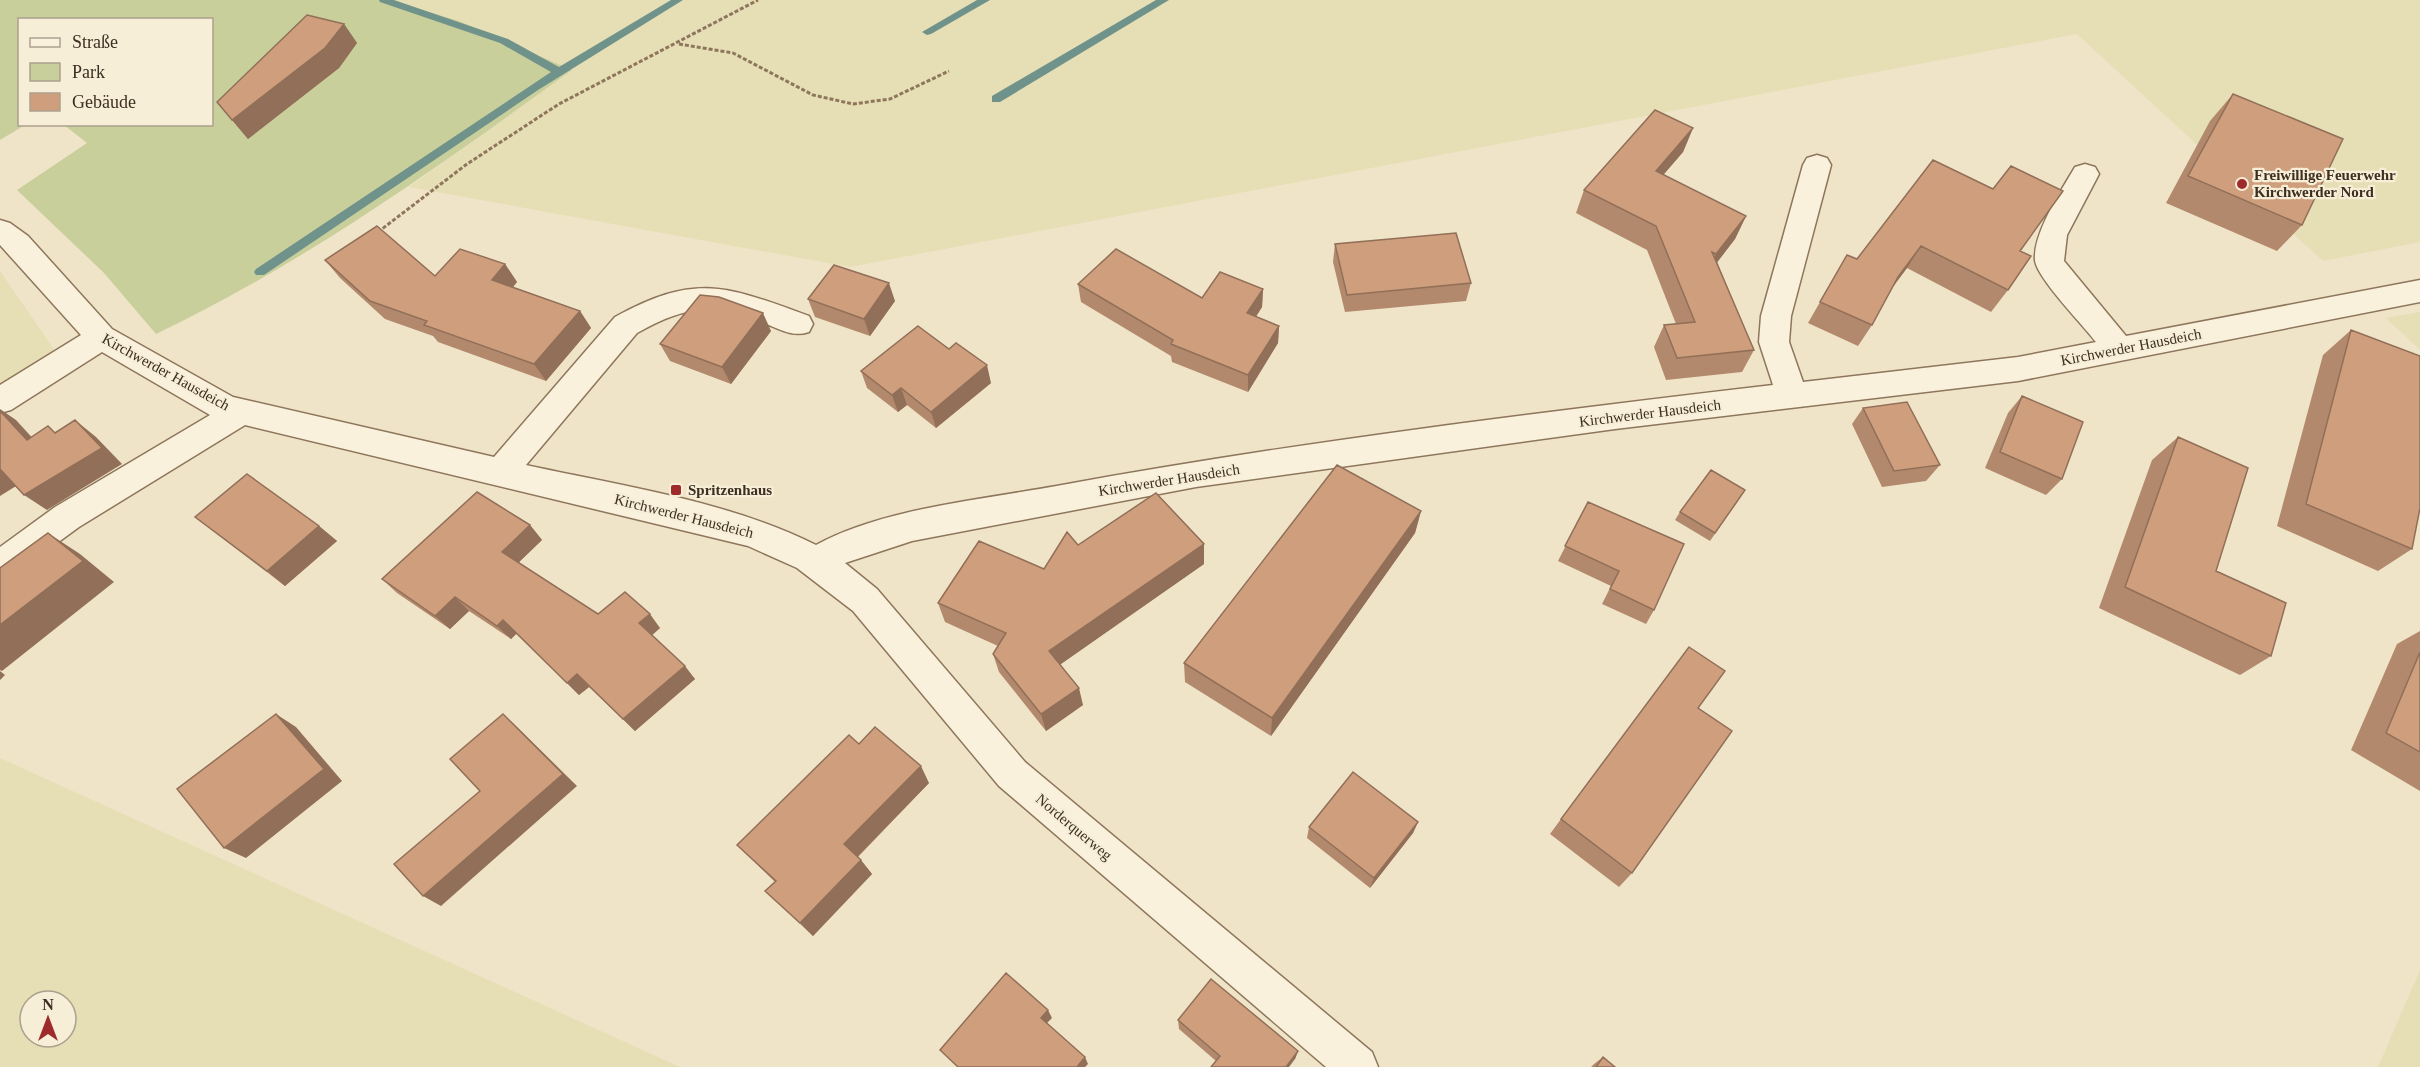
<svg xmlns="http://www.w3.org/2000/svg" width="2420" height="1067" viewBox="0 0 2420 1067" font-family="Georgia,serif">
  <rect width="100%" height="100%" fill="#f0e4c8"/>
  <path fill="#e6deb5" fill-rule="evenodd" d="M389,0h2031v242l-97,19 -246,-227 -1227,233 -441,-80 163,-117 -113,-49z
    M0,271l71,103 -71,39z
    M2420,312v38l-34,-32z
    M0,758l680,309h-680zM30,1001h36v36h-36z
    M2420,970v97h-42z"/>
  <path fill="#c9cf9b" d="M0,0h389l70,21 113,49c-133,96 -267,193 -416,264l-52,-61 -87,-83 70,-47 -23,-18 148,-1v-104h-192v104l5,1 -25,15z"/>
  <g fill="none" stroke-linecap="round" stroke-linejoin="round">
    <path fill="#6f938a" fill-rule="evenodd" d="M379,0h15l114,39 51,28 112,-67h12l-145,90 -274,185h-8l-2,-3 2,-3 295,-197 -51,-29 -120,-41z
      M977,0h13l-59,34 -4,1 -5,-3z
      M1156,0h13l-169,102h-8v-6z"/>
    <g stroke="#8d765c" stroke-width="3">
      <path id="minor" d="M1817,155l10,3 4,7 -40,151 -2,26 14,40 215,-25 78,-15c-12,-16 -60,-65 -61,-82 -2,-27 26,-69 40,-93l10,-3 10,3 4,7 -32,61 -3,26 62,75 294,-56v22l-402,79 -403,48 -419,58 -284,54 -67,22 32,26 148,173 347,290 6,15h-52l-327,-281 -146,-175 -56,-43 -49,-22 -503,-121 -166,102 -67,49 -12,5v-34l55,-40 155,-92 -108,-63 -91,58 -11,3v-28l81,-50 -81,-90v-25l10,3 18,13 84,93 121,68 261,60 121,-140c82,-45 111,-31 194,-1l4,8 -4,8c-15,5 -26,-1 -40,-7 -57,-20 -79,-22 -132,8l-111,132c95,21 203,36 290,80 67,-37 170,-46 246,-60 235,-43 473,-72 711,-100l-14,-43 2,-26 42,-151 4,-7z"/>
    </g>
    <path stroke="#8d765c" stroke-width="3" stroke-dasharray="4 2" stroke-linecap="butt" d="M679,44l54,9 80,42 40,9 37,-5 59,-28
      M378,232l89,-68 92,-60 199,-104"/>
    <use href="#minor" fill="#faf1dc" fill-rule="evenodd"/>
  </g>
  <path fill="#b2896c" d="M344,24l13,19 -18,25 -91,71 -31,-37z
    M2233,94l69,131 -25,26 -111,-48 44,-82z
    M1693,128l-10,24 -20,23 83,41 -11,23 -18,23 37,88 -12,22 -76,8 -12,-33 10,-22 12,-1 -29,-74 -71,-37 8,-23z
    M1933,160l87,91 -12,39 -17,22 -84,-44 -14,19 -21,38 -14,21 -50,-23 39,-68 10,4z
    M1335,244l136,39 -5,18 -121,11 -12,-50z
    M325,260l110,16 70,-12 12,18 -4,5 67,24 11,17 -45,53 -108,-39 -5,-6 -48,-17 -45,-41z
    M1078,284l124,14 61,-9 -1,18 -6,10 23,9 -1,17 -30,49 -76,-30 -1,-6 -90,-54z
    M808,299l87,2 -25,35 -55,-19z
    M2351,330l61,219 -34,22 -101,-45 46,-171z
    M771,331l-40,53 -61,-23 -10,-17z
    M949,349l42,34 -55,45 -29,-23 -9,7 -31,-24 -6,-17z
    M2022,396l40,83 -16,16 -61,-27 23,-55z
    M1863,408l77,57 -14,16 -44,6 -30,-63z
    M2178,437l38,134 55,85 -31,19 -141,-67 53,-148z
    M1740,498l-30,43 -35,-21 5,-8z
    M1588,502l66,108 -8,14 -44,-20 9,-18 -53,-25z
    M1421,511l-6,22 -144,203 -86,-54 -1,-19z
    M195,517l124,9 18,15 -52,45z
    M530,525l12,15 -23,22 79,52 62,14 -8,7 43,44 -60,52 -46,-44 -10,8 -62,-62 -6,6 -42,-28 -19,18 -53,-36 -15,-14z
    M1204,544v20l-144,100 23,41 -37,26 -47,-59 -6,-18 5,-8 -53,-24 -7,-19 106,-34 34,-24z
    M2420,631v160l-69,-41 46,-106z
    M1698,708l-66,165 -13,14 -69,-53 11,-15z
    M859,744l70,39 -71,74 14,17 -59,62 -48,-45 10,-9 -38,-37z
    M1418,822l-5,11 -43,55 -63,-50 2,-11z
    M1178,1020l120,31 -3,8 -79,2 -37,-32z
    M1603,1057l12,10h-24l3,-3z"/>
  <path fill="#916f58" d="M344,24l13,19 -18,25 -91,71 -16,-19z
    M1693,128l-10,24 -37,43 10,-24z
    M1746,216l-11,23 -29,38 10,-23z
    M1921,246l-14,22 -23,30 14,-21z
    M505,264l12,18 -13,16 -12,-18z
    M889,283l6,18 -25,35 -6,-17z
    M1263,289l-1,18 -16,24 1,-18z
    M580,311l11,17 -45,53 -12,-17z
    M763,313l8,18 -40,53 -9,-17z
    M1279,326l-1,17 -30,49v-17z
    M987,365l4,18 -55,45 -5,-16z
    M901,388l6,17 -9,7 -6,-17z
    M0,409l16,11 33,36 -22,-16 -27,-29z
    M75,420l21,17 26,27 -75,46 -23,-15z
    M0,468l21,15 -21,13z
    M1421,511l-6,22 -144,203 1,-18z
    M530,525l12,15 -27,26 -13,-14z
    M319,526l18,15 -52,45 -18,-15z
    M48,533l32,21 34,28 -112,89 -2,-1v-45z
    M1204,544v20l-150,105 -5,-18z
    M455,597l14,14 -19,18 -15,-13z
    M650,614l10,14 -10,9 -11,-14z
    M503,620l14,13 -6,6 -14,-13z
    M685,666l10,13 -60,52 -12,-12z
    M0,671l5,4 -5,5z
    M577,674l12,13 -10,8 -12,-12z
    M1079,688l4,17 -37,26 -5,-17z
    M276,714l20,13 46,54 -96,77 -22,-10z
    M503,714l14,13 60,59 -136,120 -18,-10 140,-122z
    M921,766l8,17 -74,76 -11,-15z
    M1418,822l-5,11 -43,55 4,-10z
    M861,860l11,14 -59,62 -13,-13z
    M1048,1010l4,8 -7,7 -4,-7z
    M1298,1051l-3,8 -6,8h-3z
    M1085,1057l3,7 -3,3h-8z"/>
  <path fill="#cf9f7d" stroke="#916f58" stroke-width="1.5" d="M307,15l37,9 -19,24 -93,72 -15,-18z
    M2233,94l110,45 -41,86 -114,-49z
    M1655,110l38,18 -37,43 90,45 -30,38 -4,-2 42,98 -77,8 -13,-33 31,-3 -39,-96 -72,-36z
    M1933,160l60,29 18,-23 52,25 -43,60 11,5 -23,34 -87,-44 -23,31 -26,48 -52,-23 27,-47 10,4z
    M377,226l58,50 25,-27 45,15 -13,16 88,31 -46,53 -110,-39 3,-4 -57,-20 -45,-41z
    M1456,233l15,50 -124,12 -12,-51z
    M1116,249l86,49 18,-26 43,17 -16,24 32,13 -31,49 -77,-31 2,-4 -95,-56z
    M834,265l55,18 -25,36 -56,-20z
    M700,295l19,2 44,16 -41,54 -62,-23z
    M918,326l31,23 7,-6 31,22 -56,47 -30,-24 -9,7 -31,-24z
    M2351,330l69,26v152l-8,41 -106,-45z
    M2022,396l61,26 -21,57 -62,-27z
    M1907,402l33,63 -46,6 -31,-63z
    M0,411l27,29 21,-14 7,7 20,-13 27,28 -78,47 -24,-26z
    M2178,437l70,31 -32,103 70,32 -15,53 -146,-69z
    M1337,465l84,46 -149,207 -88,-55z
    M1711,470l34,20 -30,43 -35,-21z
    M247,474l72,52 -52,45 -72,-54z
    M477,492l53,33 -28,27 96,62 27,-22 25,22 -11,9 46,43 -62,53 -46,-45 -10,9 -64,-63 -6,6 -42,-29 -20,19 -53,-37z
    M1156,493l48,51 -155,107 30,37 -38,26 -48,-60 13,-21 -68,-30 41,-62 65,28 23,-37 11,13z
    M1588,502l96,42 -30,66 -44,-21 9,-18 -54,-25z
    M48,533l35,28 -83,64v-57z
    M1689,647l36,24 -27,37 34,23 -100,142 -71,-54z
    M2420,652v100l-34,-19z
    M276,714l48,55 -100,79 -47,-59z
    M503,714l60,60 -140,122 -29,-32 86,-73 -30,-32z
    M875,727l46,39 -77,78 17,16 -61,63 -35,-32 11,-10 -39,-36 112,-110 10,9z
    M1353,772l65,50 -44,56 -65,-51z
    M1006,973l42,37 -7,8 44,39 -8,10h-119l-18,-17z
    M1211,979l87,72 -12,16h-75l9,-11 -42,-36z
    M1603,1057l12,10h-19z"/>
  <g fill="#9e2a2b" stroke="#f7eed8" stroke-width="2">
    <circle cx="2242" cy="184" r="6"/>
    <rect x="670" y="484" width="12" height="12" rx="3"/>
  </g>
  <g text-anchor="middle" stroke-width="4.5" stroke-linejoin="round" paint-order="stroke">
    <g font-size="15" font-weight="bold" fill="#3d2e20" stroke="#f7eed8" text-anchor="start">
      <text x="2254" y="180">Freiwillige Feuerwehr<tspan x="2254" dy="17">Kirchwerder Nord</tspan></text>
      <text x="688" y="495">Spritzenhaus</text>
    </g>
    <g font-size="15" fill="#3d2e20" stroke="#f7eed8">
      <text transform="translate(2131 347) rotate(-11)" y="5">Kirchwerder Hausdeich</text>
      <text transform="translate(166 372) rotate(29)" y="5">Kirchwerder Hausdeich</text>
      <text transform="translate(1650 413) rotate(-7)" y="5">Kirchwerder Hausdeich</text>
      <text transform="translate(1169 480) rotate(-9)" y="5">Kirchwerder Hausdeich</text>
      <text transform="translate(684 516) rotate(14)" y="5">Kirchwerder Hausdeich</text>
      <text transform="translate(1074 827) rotate(40)" y="5">Norderquerweg</text>
    </g>
  </g>
  <rect x="18" y="18" width="195" height="108" fill="#f7eed8" stroke="#ada18e" stroke-width="1.5"/>
  <rect x="30" y="38" width="30" height="9" fill="#faf1dc" stroke="#ada18e" stroke-width="1.5"/>
  <text x="72" y="48" font-size="18" fill="#3d2e20">Straße</text>
  <rect x="30" y="63" width="30" height="18" fill="#c9cf9b" stroke="#ada18e" stroke-width="1.5"/>
  <text x="72" y="78" font-size="18" fill="#3d2e20">Park</text>
  <rect x="30" y="93" width="30" height="18" fill="#cf9f7d" stroke="#ada18e" stroke-width="1.5"/>
  <text x="72" y="108" font-size="18" fill="#3d2e20">Gebäude</text>
  <g transform="translate(48 1019)"><circle r="28" fill="#f7eed8" stroke="#ada18e" stroke-width="1.5"/>
  <path d="M0-4.5L10 22L0 15L-10 22Z" fill="#9e2a2b"/>
  <text y="-9" font-size="16" font-weight="bold" text-anchor="middle" fill="#3d2e20">N</text>
  </g>
</svg>
